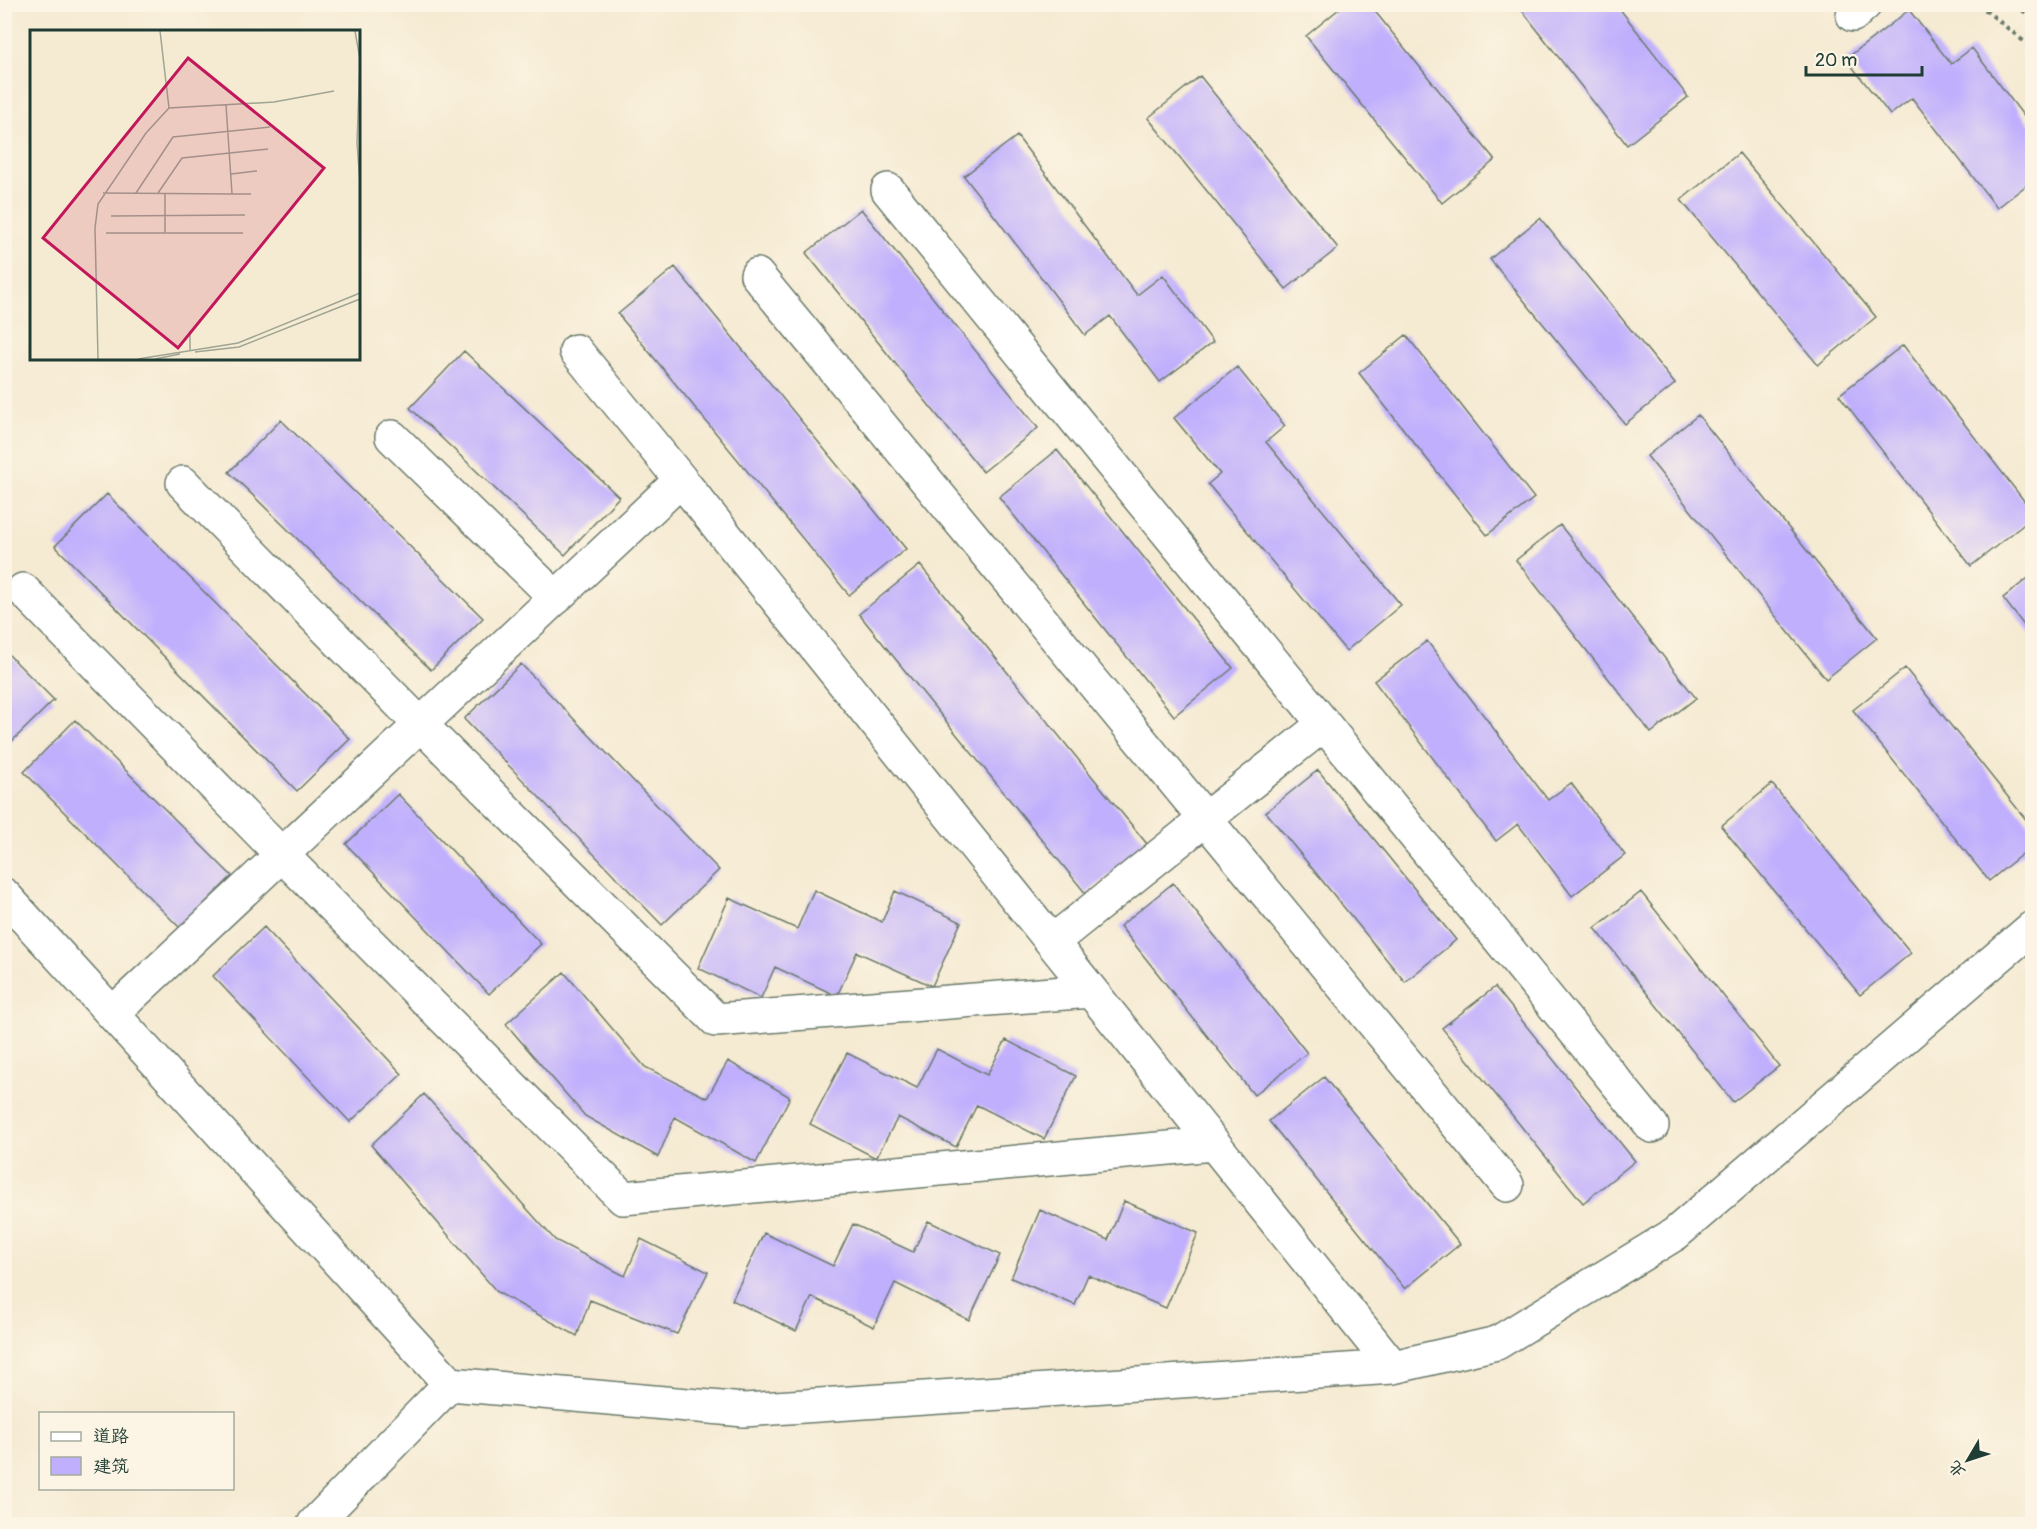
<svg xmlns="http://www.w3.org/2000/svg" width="2037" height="1529" viewBox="0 0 2037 1529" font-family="Pangolin,'LXGW WenKai TC',sans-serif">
  <rect width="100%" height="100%" fill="#fcf5e5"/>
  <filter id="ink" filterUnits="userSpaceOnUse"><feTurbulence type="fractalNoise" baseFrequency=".0167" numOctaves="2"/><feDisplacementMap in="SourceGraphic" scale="12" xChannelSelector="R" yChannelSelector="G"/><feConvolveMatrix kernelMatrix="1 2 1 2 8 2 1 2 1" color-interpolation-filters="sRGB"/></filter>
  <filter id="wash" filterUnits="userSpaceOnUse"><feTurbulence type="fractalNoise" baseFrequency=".008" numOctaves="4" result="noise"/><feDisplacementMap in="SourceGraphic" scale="24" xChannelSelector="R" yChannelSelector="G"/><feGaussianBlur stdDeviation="1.35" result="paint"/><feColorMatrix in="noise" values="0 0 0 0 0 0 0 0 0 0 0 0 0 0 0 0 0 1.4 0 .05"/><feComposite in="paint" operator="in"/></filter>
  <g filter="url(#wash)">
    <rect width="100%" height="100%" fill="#f5ead2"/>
    <g id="blocks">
      <path fill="#c0affd" d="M1345,4h24l126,156 -53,43 -136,-167z
        M1517,4h99l72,93 -61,48z
        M1909,10l42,54 21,-16 60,79v54l-35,27 -85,-110 -22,17 -44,-56z
        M1200,76l138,172 -52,41 -138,-171z
        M1017,136l120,159 26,-20 50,67 -53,40 -50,-66 -25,19 -121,-159z
        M1739,153l137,164 -58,48 -137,-165z
        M861,209l177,219 -55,44 -177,-219z
        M1540,218l135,166 -50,40 -135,-165z
        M675,267l231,282 -57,46 -231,-281z
        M1406,335l128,163 -47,37 -128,-162z
        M1903,345l129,166v7l-61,48 -132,-171z
        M464,351l155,146 -54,58 -155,-147z
        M1237,367l48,59 -19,16 135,163 -55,46 -138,-167 12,-10 -46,-56z
        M1698,415l179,223 -51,41 -179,-223z
        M281,420l202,198 -52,52 -202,-198z
        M1057,450l176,218 -59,48 -175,-219z
        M107,494l243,245 -53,52 -242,-245z
        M1560,525l136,173 -45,35 -135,-173z
        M920,565l227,279 -61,50 -227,-280z
        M2032,575v61l-29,-38z
        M1427,641l121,159 23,-17 54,72 -53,41 -54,-72 -22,17 -122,-160z
        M4,650l50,50 -50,49z
        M521,664l198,206 -57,55 -198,-206z
        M1905,668l127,159v19l-43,35 -136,-171z
        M75,720l157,156 -52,52 -156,-156z
        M1318,770l138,170 -51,42 -139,-170z
        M1772,784l139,169 -51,42 -139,-169z
        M398,794l143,150 -52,50 -143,-150z
        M1173,883l134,170 -53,42 -134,-169z
        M814,890l68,32 13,-31 66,31 -29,64 -75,-34 -20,44 -62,-29 -14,31 -63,-30 31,-70 68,31z
        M1641,892l138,174 -46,36 -138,-174z
        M264,927l138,147 -52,48 -137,-146z
        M564,972l81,95 62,31 21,-37 62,36 -34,66 -81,-46 -17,40 -73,-41 -79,-92z
        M1495,987l140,174 -52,42 -141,-175z
        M1006,1040l70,36 -32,63 -67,-34 -21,42 -58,-30 -22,41 -66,-34 37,-71 70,35 20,-39 50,26z
        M1324,1077l136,167 -55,45 -136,-168z
        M424,1094l131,146 70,36 16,-37 67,33 -31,62 -87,-34 -13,36 -80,-44 -126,-147z
        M1124,1201l74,32 -32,75 -78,-33 -13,30 -64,-27 29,-68 68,30z
        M928,1221l72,34 -31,65 -74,-37 -21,44 -62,-30 -16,34 -64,-31 32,-67 69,33 20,-42 60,28z"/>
    </g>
  </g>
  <g filter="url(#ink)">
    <use href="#blocks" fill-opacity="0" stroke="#6a7a6b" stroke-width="1.5"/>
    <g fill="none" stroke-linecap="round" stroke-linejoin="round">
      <g stroke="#6a7a6b" stroke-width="36">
        <path id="minor" d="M1853,15l12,-11
          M888,190l764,936
          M757,275l750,910
          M576,351l105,129
          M392,437l164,161
          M183,483l238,242 295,295 375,-29
          M23,590l259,265 341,343 590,-54
          M4,895l446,489 294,26 649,-43 104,-24 178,-109 357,-306
          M1052,942l272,-218
          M113,1013l568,-533 712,887
          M314,1524l136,-140"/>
      </g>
      <path stroke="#6a7a6b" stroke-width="4" stroke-dasharray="4.5 4.5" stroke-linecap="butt" d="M1978,4l54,44
        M2015,4l17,14"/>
      <use href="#minor" stroke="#fff" stroke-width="33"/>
    </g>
  </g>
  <g transform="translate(30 30)">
    <rect width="330" height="330" fill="#f5ead2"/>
    <path fill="none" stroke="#9fa593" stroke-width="1.5" d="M130,1l9,77M325,1l5,28 -3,84 3,40M201,144l26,-3M73,163l129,1 -6,-89M106,163l37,-56 97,-10M128,163l24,-35 86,-9M202,164h19M81,186l134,-1M76,203h137M135,203v-40M160,301v20M165,322l44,-5 121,-48M68,329l-3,-131 3,-24 48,-71 23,-25 105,-6 60,-11M108,329l100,-16 122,-50M125,329l25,-5"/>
    <path fill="#c2185b" fill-opacity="0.15" stroke="#c2185b" stroke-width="3" d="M158,28l136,110 -146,180 -135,-110z"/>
    <rect width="330" height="330" fill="none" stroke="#1f3d34" stroke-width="3"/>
  </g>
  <rect width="2037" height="1529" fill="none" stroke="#fcf5e5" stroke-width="24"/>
  <rect x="39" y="1412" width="195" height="78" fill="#fcf5e5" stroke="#a4ab9e" stroke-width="1.5"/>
  <rect x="51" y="1432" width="30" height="9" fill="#ffffff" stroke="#a4ab9e" stroke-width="1.5"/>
  <text x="93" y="1442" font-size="18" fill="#1f3d34">道路</text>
  <rect x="51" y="1457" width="30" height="18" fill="#c0affd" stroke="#a4ab9e" stroke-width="1.5"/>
  <text x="93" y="1472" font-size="18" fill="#1f3d34">建筑</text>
  <g transform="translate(1968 1460) rotate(231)" stroke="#fcf5e5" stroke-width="4.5" paint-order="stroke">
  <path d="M0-4.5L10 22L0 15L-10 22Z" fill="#1f3d34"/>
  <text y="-9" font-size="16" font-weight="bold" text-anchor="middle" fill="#1f3d34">北</text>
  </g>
  <path d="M1806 66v9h116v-9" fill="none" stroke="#1f3d34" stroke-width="3"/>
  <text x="1815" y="66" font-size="18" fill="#1f3d34" stroke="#fcf5e5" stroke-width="4.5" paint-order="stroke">20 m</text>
</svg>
